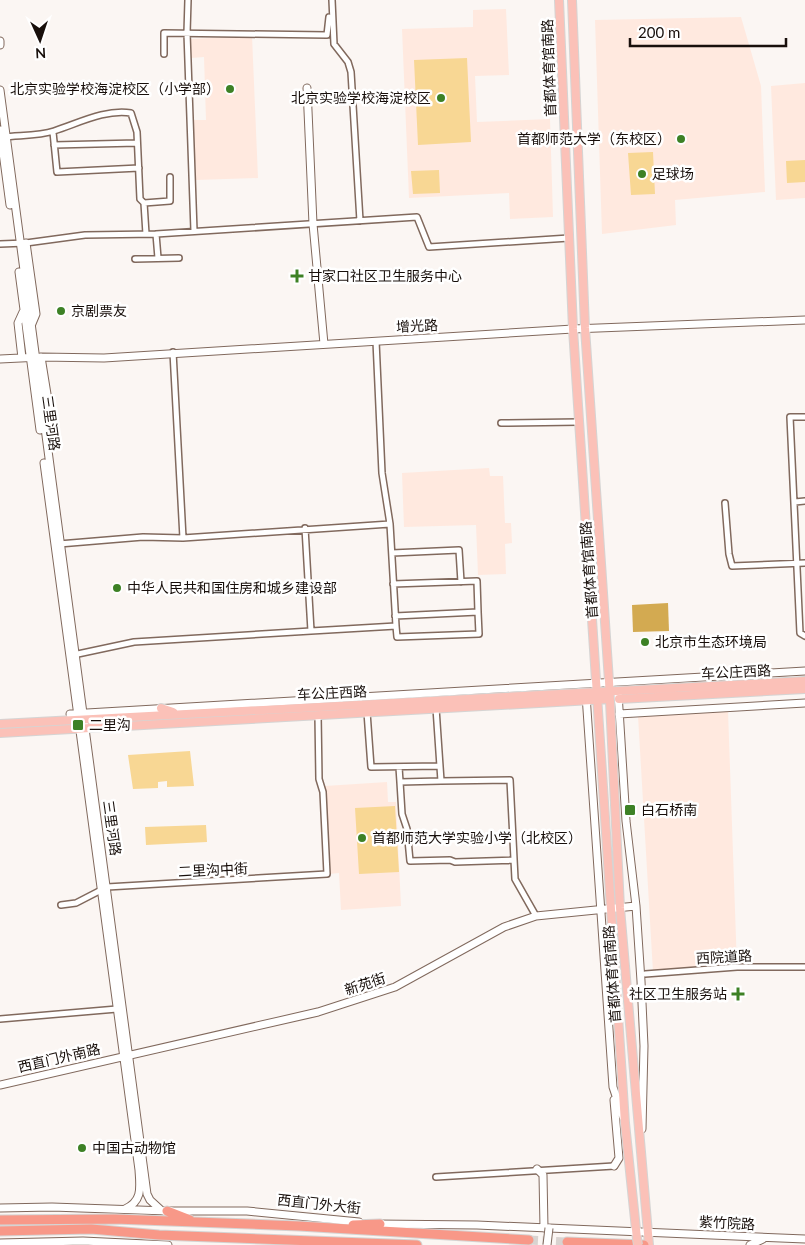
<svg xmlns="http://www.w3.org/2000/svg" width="805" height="1245" viewBox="0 0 805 1245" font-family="Lato,'Noto Sans SC',sans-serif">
  <rect width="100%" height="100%" fill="#fbf6f3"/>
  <path fill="#ffe9df" d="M506,9l3,66 -34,1 2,46 73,-3 3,98 -43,2 -1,-26 -100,5 -7,-169 71,-2v-17z
    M741,17l20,69 4,106 -90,8 1,25 -74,9 -7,-214z
    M252,36l6,142 -62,2 -3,-60h13l-2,-63 -13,1 -1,-19z
    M805,83v115l-29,2 -5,-114z
    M489,468l1,8h13l2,47h6l1,20 -7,1 1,30 -28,1 -2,-50 -72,2 -2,-54z
    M728,711l9,256 -84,5 -15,-256z
    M387,782l1,20h8l5,104 -60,4 -2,-37 -10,1 -4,-88z"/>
  <path fill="#f8d794" d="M467,58l4,84 -53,3 -4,-85z
    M653,152l2,42 -24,1 -3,-42z
    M805,160v22l-18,1 -1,-22z
    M439,170l1,23 -27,1 -2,-23z
    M190,751l4,35 -27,1v-6l-9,1v6l-25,1 -5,-34z
    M395,806l4,66 -40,2 -4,-66z
    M206,825l1,17 -61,3 -1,-18z"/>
  <path fill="#d3aa51" d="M668,603l1,28 -36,1 -1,-27z"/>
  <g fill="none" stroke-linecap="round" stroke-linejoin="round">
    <path stroke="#d9d3d0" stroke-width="9" stroke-dasharray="9 4.5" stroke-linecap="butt" d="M529,1240l38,2"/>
    <g stroke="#81695d" stroke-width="8">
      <path id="street" d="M188,0l-1,33 7,198
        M332,0l2,44 14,18 3,10 9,149
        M164,54v-21l163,2 2,-18
        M53,132l4,40 82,-4
        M3,137c17,-2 36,-1 51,-6 25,-8 51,-22 77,-18l6,19 3,67 4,4 2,31
        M54,145l83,-2
        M144,203l26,-2v-24
        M156,234l2,24
        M0,244l26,-1 59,-8 71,-1 261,-17 12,30 140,-9
        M135,259l44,-1
        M173,352l10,186
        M805,417h-15l10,216 5,3
        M501,423l78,-1
        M795,502l10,-1
        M725,503l4,51 3,12 73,-3
        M59,544l84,-7 40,1 207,-14
        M392,553l67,-3 2,32
        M393,584l84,-3 1,31
        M395,616l83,-4 1,22 -82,3 -1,-11
        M311,631l85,-5 -6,-102 -8,-51 -6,-132
        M73,655l61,-13 177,-11 -6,-103
        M436,708l5,73 69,-1 5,99 21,37
        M367,712l4,55 69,-1
        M399,767l1,15
        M441,781l-41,1 2,32 5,15 3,32 40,-1 5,2 59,-2
        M61,905l15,-2 31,-16 220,-13 -4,-82 -4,-13 -1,-64
        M645,974l92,-7h68
        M0,1019l117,-10
        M436,1177l178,-11"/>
    </g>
    <g stroke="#81695d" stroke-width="9">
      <path id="secondary" d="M0,41v4
        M307,88l6,136 11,120
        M0,90l147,1104 3,6 12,11
        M0,130l10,75
        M26,243l10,71 -5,12
        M19,272l21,158
        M41,357l11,68 -5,15
        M22,358l-4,-35 5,-11
        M0,359l41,-2 63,1 469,-29 232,-9
        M44,463l95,707c1,17 4,31 -14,39
        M618,693l8,128 10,85 5,75 3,65 -2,83
        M586,695l27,392 10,30
        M70,714l735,-43
        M619,714l186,-11
        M0,1085l318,-73 77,-25 109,-60 32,-11 100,-10
        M614,1100l5,58 -5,8
        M537,1169l6,6 1,53
        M0,1208l52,-1 115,4h80l112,11
        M377,1224l100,1 328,14
        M0,1243l83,-2 85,4
        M750,1245l13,-6"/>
    </g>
    <g stroke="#d5d4d3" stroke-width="10">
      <path id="primary" d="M559,0l14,329 52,794 12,116
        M572,0l13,328 24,353 11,227 29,337
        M619,699l186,-10
        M161,708l12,4
        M0,724l805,-43
        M0,733l610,-34"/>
    </g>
    <g stroke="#d5d4d3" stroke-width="11">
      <path id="highway" d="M167,1211l23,9
        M0,1220l115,-1 184,7 230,14
        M353,1225l27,-1
        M0,1231l91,-2 68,6 258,10
        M567,1242l77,3"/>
    </g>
    <use href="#street" stroke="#fff" stroke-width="5"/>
    <use href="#secondary" stroke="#fff" stroke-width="7"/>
    <use href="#primary" stroke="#fbc1b8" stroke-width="8"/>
    <use href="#highway" stroke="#f89888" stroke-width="9"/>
    <g stroke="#81695d" stroke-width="9" stroke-linecap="butt">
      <path id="secondary-bridge" d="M547,1245l2,-17"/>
    </g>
    <g stroke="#d5d4d3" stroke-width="10" stroke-linecap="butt">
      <path id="primary-bridge" d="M637,1239l1,6"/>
    </g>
    <use href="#secondary-bridge" stroke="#fff" stroke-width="7"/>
    <use href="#primary-bridge" stroke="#fbc1b8" stroke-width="8"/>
  </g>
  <g fill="#3d8125" stroke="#fff" stroke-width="2">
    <circle cx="230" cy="89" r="5"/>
    <circle cx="441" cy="98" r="5"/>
    <circle cx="681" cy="139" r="5"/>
    <circle cx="642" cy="174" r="5"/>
    <path d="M294.5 268.5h5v5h5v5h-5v5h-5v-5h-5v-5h5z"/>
    <circle cx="61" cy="311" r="5"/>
    <circle cx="117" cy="588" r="5"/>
    <circle cx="645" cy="642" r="5"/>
    <rect x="72" y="719" width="12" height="12" rx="2.5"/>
    <rect x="624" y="804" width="12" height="12" rx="2.5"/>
    <circle cx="362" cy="838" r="5"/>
    <path d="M735.5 986.5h5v5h5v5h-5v5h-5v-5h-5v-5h5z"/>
    <circle cx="82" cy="1148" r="5"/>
  </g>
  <g text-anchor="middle" stroke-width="5" stroke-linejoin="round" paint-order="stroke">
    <g font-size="14" fill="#180f0b" stroke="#fff">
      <text transform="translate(549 68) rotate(-92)" y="5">首都体育馆南路</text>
      <text transform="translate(417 326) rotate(-3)" y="5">增光路</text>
      <text transform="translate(51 423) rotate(82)" y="5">三里河路</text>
      <text transform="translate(589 570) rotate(-94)" y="5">首都体育馆南路</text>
      <text transform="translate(736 672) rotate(-3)" y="5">车公庄西路</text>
      <text transform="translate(332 693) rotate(-3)" y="5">车公庄西路</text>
      <text transform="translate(112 828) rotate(82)" y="5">三里河路</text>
      <text transform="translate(213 870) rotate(-3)" y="5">二里沟中街</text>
      <text transform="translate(724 957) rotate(-3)" y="5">西院道路</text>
      <text transform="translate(612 974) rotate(-94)" y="5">首都体育馆南路</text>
      <text transform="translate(365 984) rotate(-18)" y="5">新苑街</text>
      <text transform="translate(59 1058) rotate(-13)" y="5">西直门外南路</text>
      <text transform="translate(319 1204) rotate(6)" y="5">西直门外大街</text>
      <text transform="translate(727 1223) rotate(3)" y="5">紫竹院路</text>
    </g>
    <g font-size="14" fill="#180f0b" stroke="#fff" text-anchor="start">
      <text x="220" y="94" text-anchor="end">北京实验学校海淀校区（小学部）</text>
      <text x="431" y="103" text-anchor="end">北京实验学校海淀校区</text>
      <text x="671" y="144" text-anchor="end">首都师范大学（东校区）</text>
      <text x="652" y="179">足球场</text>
      <text x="308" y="281">甘家口社区卫生服务中心</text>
      <text x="71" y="316">京剧票友</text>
      <text x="127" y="593">中华人民共和国住房和城乡建设部</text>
      <text x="655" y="647">北京市生态环境局</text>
      <text x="89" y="730">二里沟</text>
      <text x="641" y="815">白石桥南</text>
      <text x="372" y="843">首都师范大学实验小学（北校区）</text>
      <text x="727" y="999" text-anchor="end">社区卫生服务站</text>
      <text x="92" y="1153">中国古动物馆</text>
    </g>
  </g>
  <g transform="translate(40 40) rotate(177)" stroke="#ffffff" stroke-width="4" paint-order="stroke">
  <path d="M0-4L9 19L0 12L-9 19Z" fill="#180f0b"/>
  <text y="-8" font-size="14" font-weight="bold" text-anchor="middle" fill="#180f0b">N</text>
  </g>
  <path d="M630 38v8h156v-8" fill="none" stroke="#180f0b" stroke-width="2.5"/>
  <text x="638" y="38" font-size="15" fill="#180f0b" stroke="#ffffff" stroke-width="4" paint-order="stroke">200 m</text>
</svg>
